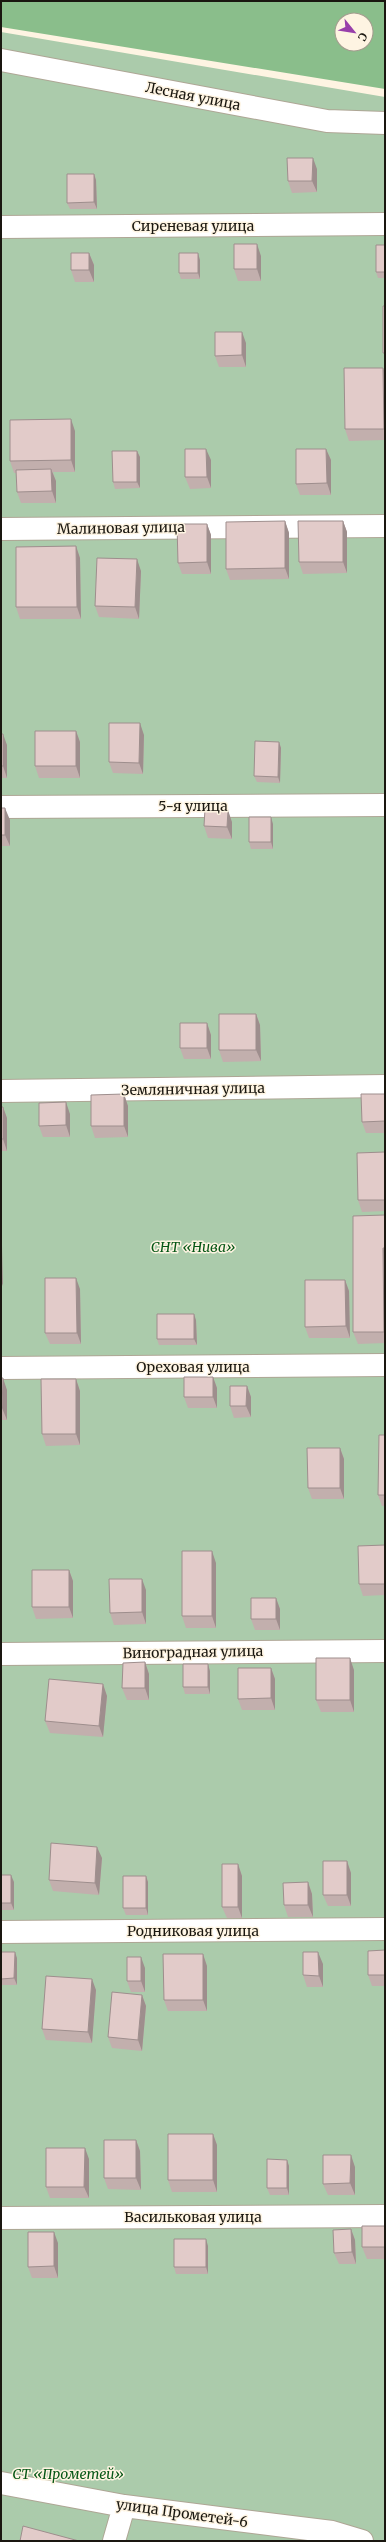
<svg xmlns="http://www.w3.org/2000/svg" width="386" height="2542" viewBox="0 0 386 2542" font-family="Merriweather,serif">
  <rect width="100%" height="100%" fill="#fef4e2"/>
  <path fill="#abcbab" d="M1,32l384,65v2444h-384z"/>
  <path fill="#8abe8b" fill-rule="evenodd" d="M1,1h384v88l-384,-62zM342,20h24v24h-24z"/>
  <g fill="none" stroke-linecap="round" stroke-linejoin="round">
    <g stroke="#aea695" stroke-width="24">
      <path id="street" d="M1,60l326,61 58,2
        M1,227l384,-3
        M1,529l384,-3
        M1,807l384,-2
        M1,1091l384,-5
        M1,1368l384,-3
        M1,1654l384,-3
        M1,1932l384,-3
        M1,2218l384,-2
        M1,2483l123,23 208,26 30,9
        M114,2541l10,-35"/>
    </g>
    <use href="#street" stroke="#fff" stroke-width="22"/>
  </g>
  <path fill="#c2afad" d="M317,169v23l-25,1 -4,-12z
    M94,174l2,6 1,29h-27l-3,-6z
    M385,245v33h-7l-2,-6z
    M89,253l5,12v17h-19l-4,-12z
    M261,256v25h-23l-4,-12z
    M200,260v19h-19l-2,-6z
    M246,343v24h-27l-4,-11z
    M385,373v67l-36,1 -4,-12z
    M75,431v41h-22l3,9v22h-35l-4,-11 -1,-19h-2l-4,-12z
    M326,449l5,11v35h-31l-4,-11z
    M137,451l3,6v31l-25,1 -2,-7z
    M211,460v28l-21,1 -5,-12z
    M285,521l4,12v46l-59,1 -4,-11z
    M343,521l4,11v41l-44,1 -4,-12z
    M207,524l4,11v39h-29l-4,-11z
    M76,546l4,12 1,61h-61l-4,-12z
    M141,571l-2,48 -40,-2 -4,-11z
    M76,731l4,11v36h-41l-4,-12z
    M1,734l6,11v33h-6z
    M144,735l-1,39 -30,-1 -4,-11z
    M279,742l2,6 -1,35 -23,-1 -3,-6z
    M1,808l9,12v26h-9z
    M232,822v17l-24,-1 -4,-12z
    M273,824v25h-22l-2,-7z
    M256,1014l4,11 1,36 -38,1 -4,-12z
    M207,1023l4,12v24h-27l-4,-11z
    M124,1094l4,12v31l-33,1 -4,-12z
    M385,1094v39h-19l-4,-11z
    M1,1107h2l4,11v33h-6z
    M70,1114v23h-27l-4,-11z
    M385,1152v59l-23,1 -4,-12z
    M385,1215v128l-27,1 -5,-12z
    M345,1280l4,11 1,47h-41l-4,-11z
    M80,1289l1,55h-31l-5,-11z
    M196,1320l1,25h-38l-2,-6z
    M213,1377l4,11v20h-29l-4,-11z
    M1,1378l6,12v30h-6z
    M76,1379l4,12v54l-34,1 -4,-12z
    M247,1386l4,11v20l-17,1 -4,-12z
    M385,1435v71h-3l-4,-11z
    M340,1448l4,11v40h-32l-4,-11z
    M385,1545v50l-22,1 -4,-12z
    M216,1563v65h-30l-4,-12z
    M69,1570l4,11v37l-37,1 -4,-12z
    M146,1590v34l-32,1 -4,-12z
    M276,1598l4,11v21h-25l-4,-11z
    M145,1662l4,12v26h-22l-5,-12z
    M271,1668l4,11v31h-33l-4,-11z
    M354,1670v42h-33l-5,-12z
    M210,1671v23h-25l-2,-7z
    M103,1684l4,12 -4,41 -53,-4 -5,-12z
    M102,1858l-3,37 -46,-4 -4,-11z
    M347,1861l4,12v33h-23l-5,-11z
    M238,1864l4,12v42h-15l-5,-11z
    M1,1875l13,7v28h-13z
    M146,1876l2,6v33h-22l-3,-7z
    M308,1882l4,12 1,23h-25l-4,-12z
    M385,1950v36h-13l-4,-11z
    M1,1952l16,6v27h-16z
    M203,1954l4,12v45h-39l-4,-11z
    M323,1964v23h-16l-4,-12z
    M145,1968v24h-14l-4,-11z
    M96,1990l-4,53 -46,-3 -4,-11z
    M142,1995l4,11 -4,45 -30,-3 -4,-11z
    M213,2134l4,11v47h-45l-4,-12z
    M136,2140l4,11 1,39 -33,-1 -4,-11z
    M89,2159v39h-39l-4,-11z
    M287,2160l2,6v29h-19l-3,-7z
    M355,2167v28h-27l-5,-11z
    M385,2226v33h-18l-5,-12z
    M351,2229l4,11 1,24h-17l-5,-11z
    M58,2243v35h-26l-4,-11z
    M208,2246v28h-32l-2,-7z"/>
  <path fill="#9e8e8d" d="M313,158l4,11v23l-5,-11z
    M94,174l2,6 1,29 -3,-7z
    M257,244l4,12v25l-4,-12z
    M89,253l5,12v17l-5,-12z
    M198,253l2,7v19l-2,-6z
    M242,332l4,11v24l-4,-12z
    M383,368l2,5v60l-1,-4z
    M71,419l4,12v41l-4,-12z
    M206,449l5,11v28l-4,-11z
    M326,449l5,11v35l-4,-12z
    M137,451l3,6v31l-3,-6z
    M51,469l5,12v22l-4,-12z
    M285,521l4,12v46l-4,-11z
    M343,521l4,11v41l-4,-11z
    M207,524l4,11v39l-4,-12z
    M76,546l4,12 1,61 -4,-12z
    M137,559l4,12 -2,48 -4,-12z
    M140,723l4,12 -1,39 -4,-11z
    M76,731l4,11v36l-4,-12z
    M3,734l4,11v33l-4,-12z
    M279,742l2,6 -1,35 -2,-6z
    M5,808l5,12v26l-5,-11z
    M228,810l4,12v17l-5,-12z
    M271,817l2,7v25l-2,-7z
    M256,1014l4,11 1,36 -5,-11z
    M207,1023l4,12v24l-4,-11z
    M124,1094l4,12v31l-4,-11z
    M66,1102l4,12v23l-4,-12z
    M3,1107l4,11v33l-4,-12z
    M1,1244l1,2 1,40 -2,-5z
    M383,1248l2,5v83l-1,-4z
    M76,1278l4,11 1,55 -4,-11z
    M345,1280l4,11 1,47 -4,-12z
    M194,1314l2,6 1,25 -3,-6z
    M213,1377l4,11v20l-4,-11z
    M3,1378l4,12v30l-5,-12z
    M76,1379l4,12v54l-4,-11z
    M247,1386l4,11v20l-5,-11z
    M340,1448l4,11v40l-4,-11z
    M212,1551l4,12v65l-4,-12z
    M69,1570l4,11v37l-4,-11z
    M142,1579l4,11v34l-4,-12z
    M276,1598l4,11v21l-4,-11z
    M350,1658l4,12v42l-4,-12z
    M145,1662l4,12v26l-4,-12z
    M208,1664l2,7v23l-2,-7z
    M271,1668l4,11v31l-4,-12z
    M103,1684l4,12 -4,41 -4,-11z
    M97,1847l5,11 -3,37 -4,-12z
    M347,1861l4,12v33l-4,-11z
    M238,1864l4,12v42l-4,-11z
    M11,1875l3,7v28l-3,-7z
    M146,1876l2,6v33l-2,-7z
    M308,1882l4,12 1,23 -5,-12z
    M15,1952l2,6v27l-3,-7z
    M318,1952l5,12v23l-4,-11z
    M203,1954l4,12v45l-4,-11z
    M141,1957l4,11v24l-4,-11z
    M92,1979l4,11 -4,53 -4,-11z
    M142,1995l4,11 -4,45 -4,-11z
    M213,2134l4,11v47l-4,-12z
    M136,2140l4,11 1,39 -5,-12z
    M85,2148l4,11v39l-5,-11z
    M351,2155l4,12v28l-5,-12z
    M287,2160l2,6v29l-2,-7z
    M351,2229l4,11 1,24 -4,-12z
    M54,2232l4,11v35l-4,-12z
    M206,2239l2,7v28l-2,-7z"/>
  <path fill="#e2cbc9" stroke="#9e8e8d" d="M287,158h26l-1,23h-24z
    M67,174h27v28l-27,1z
    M234,244h23v25h-23z
    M376,245h9v27h-9z
    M71,253h18v17h-18z
    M179,253h19v20h-19z
    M383,306h2v47h-2z
    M215,332h27v23l-27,1z
    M344,368h39l1,61h-39z
    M71,419v41l-61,1v-41z
    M185,449h21l1,28h-22z
    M296,449h30l1,34 -31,1z
    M112,451h25v31h-24z
    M51,469l1,22 -35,1 -1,-22z
    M285,521v47l-59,1v-47z
    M298,521h45v41h-44z
    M177,524h30v38l-29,1z
    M76,546l1,61h-61v-60z
    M97,558l40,1 -2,48 -40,-1z
    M109,723h31l-1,40 -30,-1z
    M35,731h41v35h-41z
    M1,734h2v32h-2z
    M255,741l24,1 -1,35 -24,-1z
    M1,808h4v27h-4z
    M205,809l23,1 -1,17 -23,-1z
    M249,817h22v25h-22z
    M219,1014h37v36h-37z
    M180,1023h27v25h-27z
    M124,1094v32h-33v-31z
    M361,1094h24v27l-23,1z
    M66,1102v23l-27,1v-23z
    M1,1107h2v32h-2z
    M385,1152v48h-27l-1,-47z
    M385,1215v33h-2l1,84h-31v-116z
    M45,1278h31l1,55h-32z
    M305,1280h40l1,46 -41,1z
    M157,1314h37v25h-37z
    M184,1377h29v20h-29z
    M1,1378h2l-1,30h-1z
    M41,1379h35v55h-34z
    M230,1386h17l-1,20h-16z
    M379,1435h6v60h-7z
    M307,1448h33v40h-32z
    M385,1545v39h-26l-1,-38z
    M182,1551h30v65h-30z
    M32,1570h37v37h-37z
    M109,1579h33v33l-32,1z
    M251,1598h25v21h-25z
    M316,1658h34v42h-34z
    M145,1662v26h-23l1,-25z
    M183,1664h25v23h-25z
    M238,1668h33v30l-33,1z
    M49,1679l54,5 -4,42 -54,-5z
    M51,1843l46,4 -2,36 -46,-3z
    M323,1861h24v34h-24z
    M222,1864h16v43h-16z
    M1,1875h10v28h-10z
    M123,1876h23v32h-23z
    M308,1882v23h-24l-1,-22z
    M385,1950v25h-17v-24z
    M1,1952h14l-1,26 -13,1z
    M303,1952h15l1,24 -16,-1z
    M163,1954h40v46h-39z
    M127,1957h14v24h-14z
    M46,1976l46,3 -4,53 -46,-3z
    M112,1992l30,3 -4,45 -30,-3z
    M168,2134h45v46h-45z
    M104,2140h32v38h-32z
    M46,2148h39l-1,39h-38z
    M323,2155h28l-1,28 -27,1z
    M267,2159l20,1v28h-20z
    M362,2226h23v21h-23z
    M351,2229l1,23 -18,1 -1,-23z
    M28,2232h26v34l-26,1z
    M174,2239h32v28h-32z
    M23,2526l56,15h-59z"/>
  <g text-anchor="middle" stroke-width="3" stroke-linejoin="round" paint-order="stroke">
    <g font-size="14" fill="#1a1710" stroke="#fef4e2">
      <text transform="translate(193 96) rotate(11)" y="5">Лесная улица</text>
      <text x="193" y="231">Сиреневая улица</text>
      <text transform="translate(121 528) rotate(-1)" y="5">Малиновая улица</text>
      <text x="193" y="811">5-я улица</text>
      <text transform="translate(193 1089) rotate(-1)" y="5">Земляничная улица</text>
      <text x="193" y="1372">Ореховая улица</text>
      <text transform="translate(193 1652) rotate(-1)" y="5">Виноградная улица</text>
      <text x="193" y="1936">Родниковая улица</text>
      <text x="193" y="2222">Васильковая улица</text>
      <text transform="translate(182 2513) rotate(8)" y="5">улица Прометей-6</text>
    </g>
    <g font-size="14" font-style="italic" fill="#065716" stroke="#fef4e2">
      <text x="193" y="1252">СНТ «Нива»</text>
      <text x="68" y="2479">СТ «Прометей»</text>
    </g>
  </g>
  <rect width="386" height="2542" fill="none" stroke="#1a1710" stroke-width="4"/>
  <g transform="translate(354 32) rotate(120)"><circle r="19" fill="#fef4e2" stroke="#a39c8e"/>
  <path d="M0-3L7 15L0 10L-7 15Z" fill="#983faa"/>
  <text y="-6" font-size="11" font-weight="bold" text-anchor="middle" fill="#1a1710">С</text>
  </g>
</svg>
